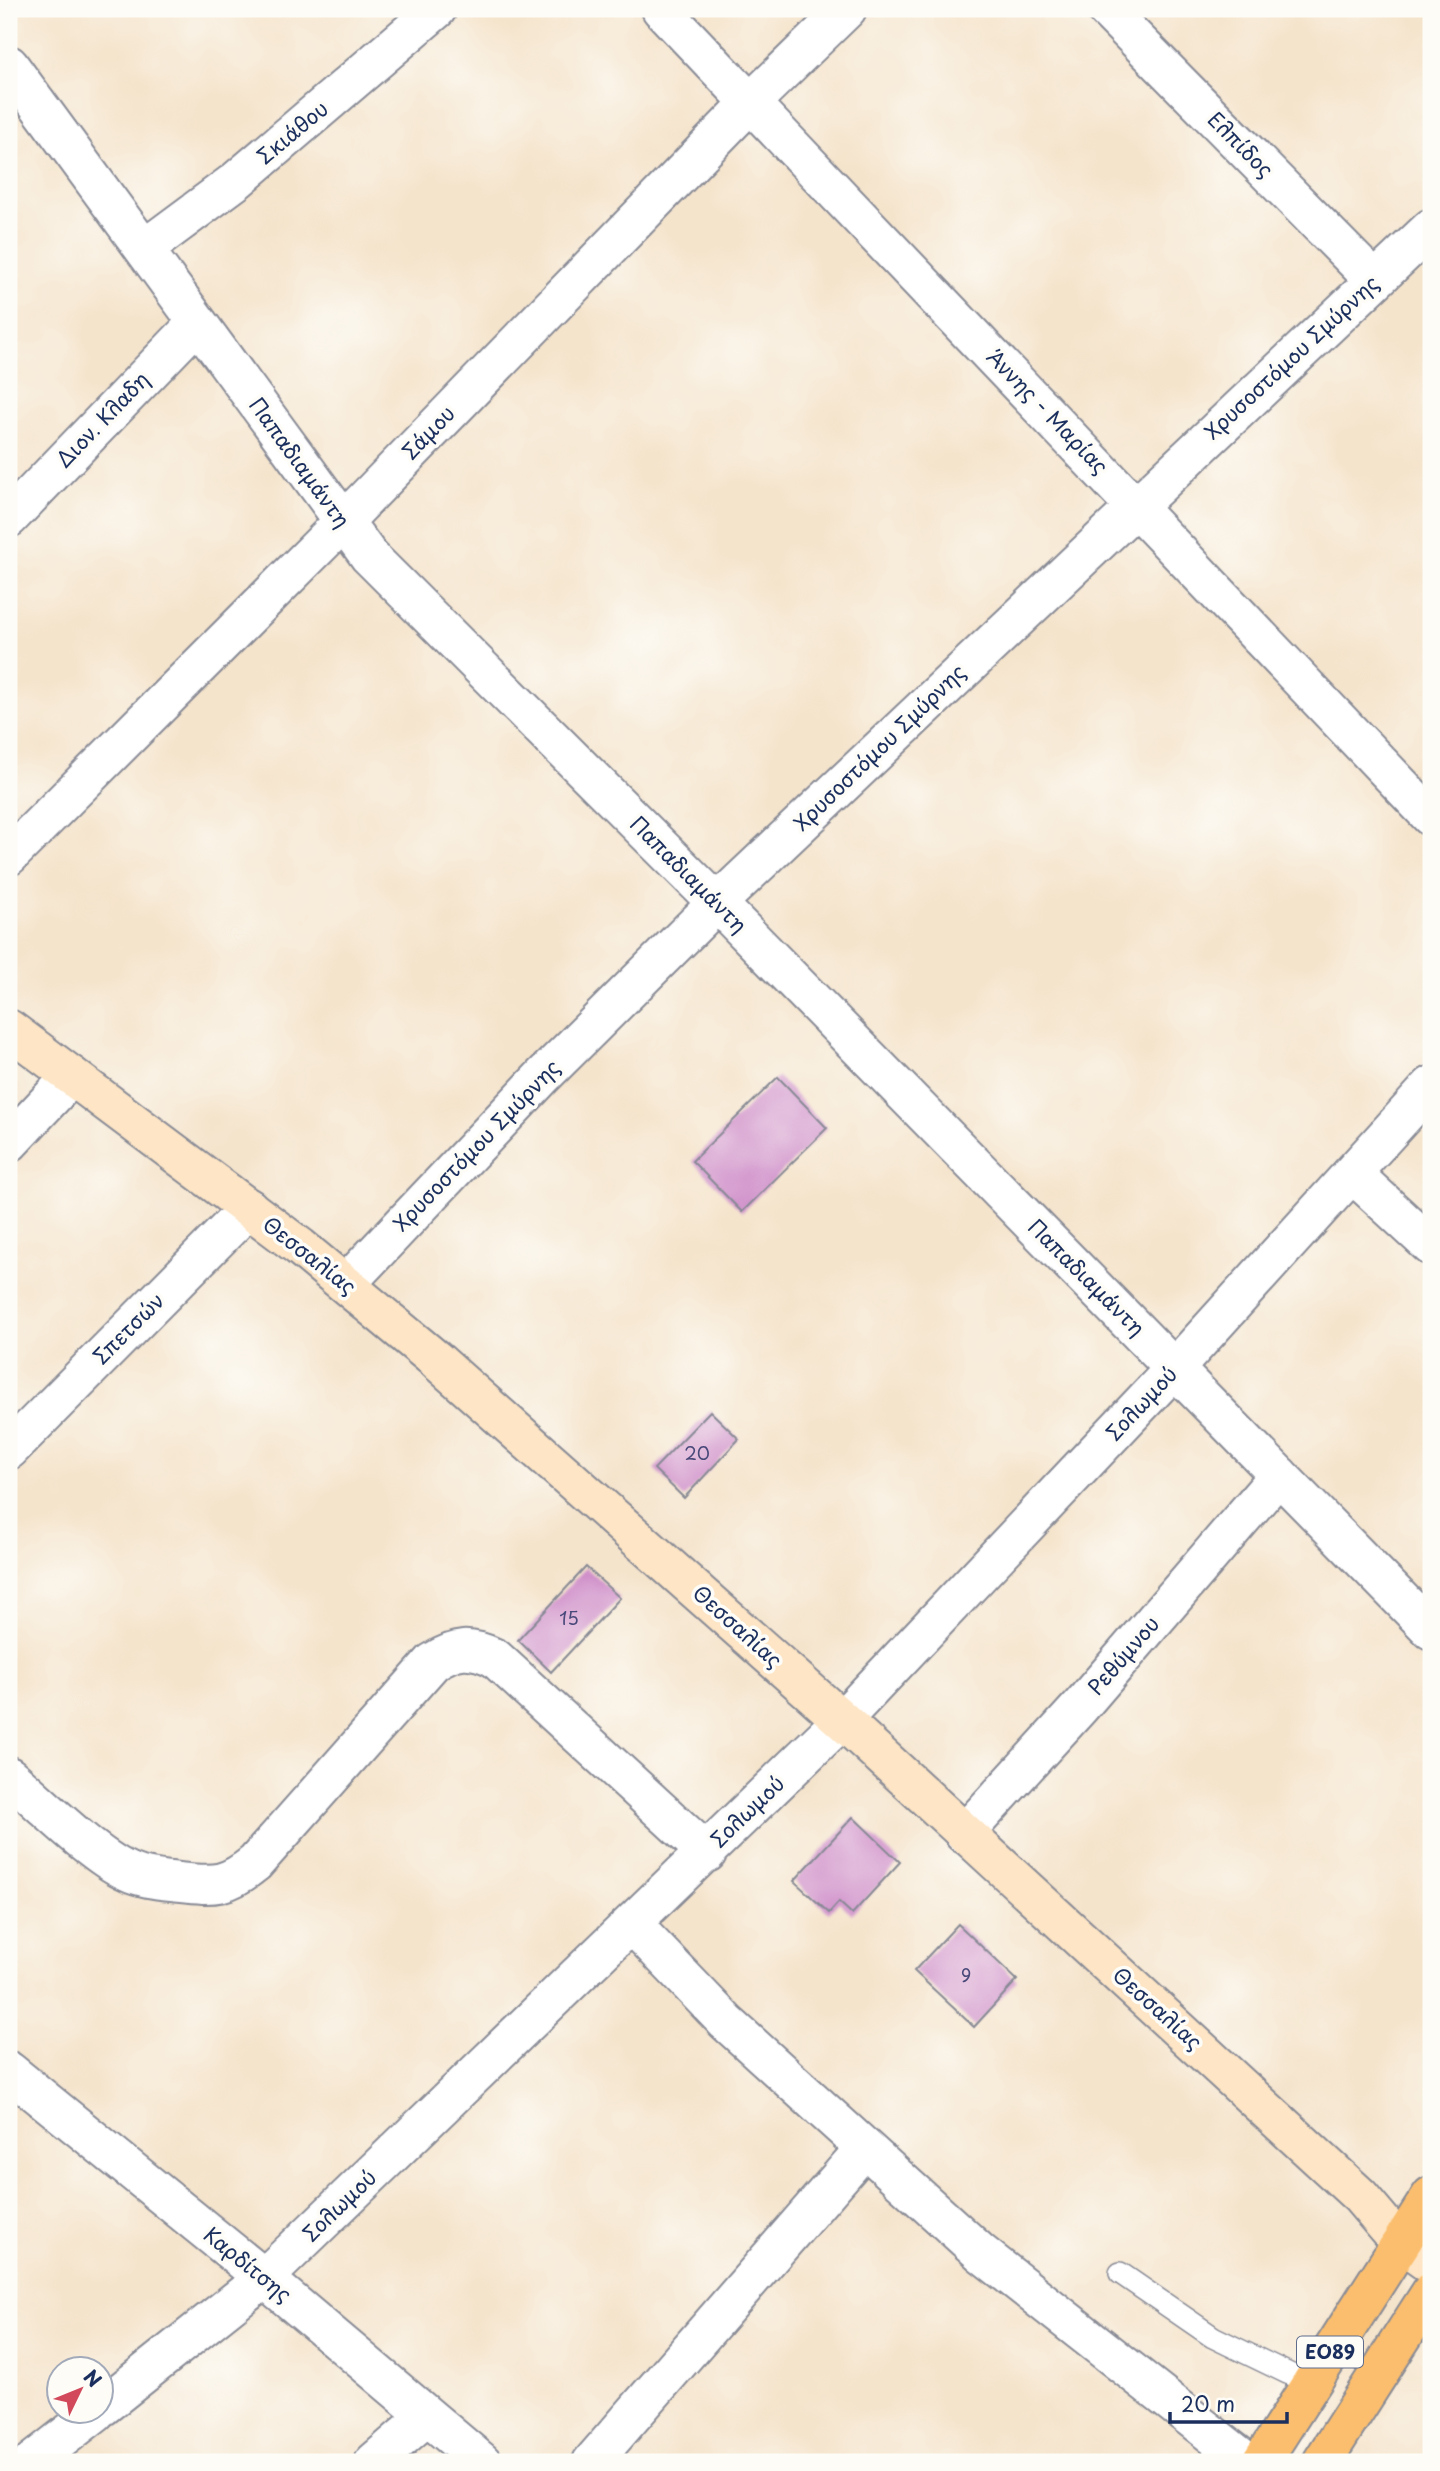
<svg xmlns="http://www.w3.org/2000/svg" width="1440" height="2471" viewBox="0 0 1440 2471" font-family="'Playpen Sans',sans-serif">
  <rect width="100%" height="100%" fill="#fdfcf7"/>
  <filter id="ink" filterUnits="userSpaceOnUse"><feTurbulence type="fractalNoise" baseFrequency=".0143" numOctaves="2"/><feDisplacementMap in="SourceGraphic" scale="14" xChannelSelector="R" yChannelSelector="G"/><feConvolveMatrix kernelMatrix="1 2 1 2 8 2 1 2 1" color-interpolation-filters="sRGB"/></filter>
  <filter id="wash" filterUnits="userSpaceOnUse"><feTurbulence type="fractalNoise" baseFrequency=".00686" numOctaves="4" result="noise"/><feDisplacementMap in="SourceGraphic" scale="28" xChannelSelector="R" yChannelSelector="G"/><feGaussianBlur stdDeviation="1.57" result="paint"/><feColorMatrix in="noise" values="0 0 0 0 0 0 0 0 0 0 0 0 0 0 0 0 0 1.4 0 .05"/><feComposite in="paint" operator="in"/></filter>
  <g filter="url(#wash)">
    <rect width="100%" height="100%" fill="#f5e4cc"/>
    <g id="blocks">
      <path fill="#d091ca" d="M778,1077l49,51 -85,84 -50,-51z
        M710,1411l29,28 -55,59 -30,-29z
        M586,1567l34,31 -69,74 -33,-32z
        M853,1817l47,45 -48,52 -13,-12 -10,11 -35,-32z
        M958,1924l59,56 -43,47 -60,-56z"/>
    </g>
  </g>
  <g filter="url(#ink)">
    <use href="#blocks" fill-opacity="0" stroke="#888a95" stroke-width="2"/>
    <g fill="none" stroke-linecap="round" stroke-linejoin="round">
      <g stroke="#888a95" stroke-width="24">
        <path id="lane" d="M1120,2273l93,64 97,47"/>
      </g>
      <g stroke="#888a95" stroke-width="42">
        <path id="street" d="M661,9l770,808
          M1106,9l269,272
          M9,65l360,491 348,347 714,727
          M144,249l93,-69 200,-171
          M9,518l188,-195
          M9,856l333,-333 409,-421 96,-93
          M9,1143l63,-67
          M1353,1174l78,72
          M346,1284l197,-208 174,-173 714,-675
          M9,1450l240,-242
          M9,1776c31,26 83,79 118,95 16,8 36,9 53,11 35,4 47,4 75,-19l178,-201c23,-15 37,-16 62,-4l212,195
          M964,1834l116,-127 199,-232
          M633,1925l93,97 255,231 266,209
          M9,2071l255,207 218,184
          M102,2407l162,-129 578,-558 333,-352 256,-282
          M32,2462l64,-50
          M374,2462l53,-46
          M592,2462l273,-314"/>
      </g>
      <g stroke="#888a95" stroke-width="42">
        <path id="secondary" d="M9,1029l291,218 135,112 407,361 518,476 39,46 32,23"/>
      </g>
      <g stroke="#888a95" stroke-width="42">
        <path id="primary" d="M1261,2462l170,-266
          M1322,2462l109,-170"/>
      </g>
      <use href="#lane" stroke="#fff" stroke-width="21"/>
      <use href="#street" stroke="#fff" stroke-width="38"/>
      <use href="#secondary" stroke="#fde5c5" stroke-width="38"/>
      <use href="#primary" stroke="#fbbe6e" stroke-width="38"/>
    </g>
  </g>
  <g text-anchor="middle" stroke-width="7" stroke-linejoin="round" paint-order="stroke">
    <g font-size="18" fill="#484879">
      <text x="697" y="1460">20</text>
      <text x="569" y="1625">15</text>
      <text x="966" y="1982">9</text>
    </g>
    <rect fill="#fdfcf7" stroke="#5f6c8c" stroke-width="2" x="1297" y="2336.5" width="66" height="31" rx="5"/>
    <g font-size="19" font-weight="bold" fill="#1b2f5e">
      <text x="1330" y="2359">ΕΟ89</text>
    </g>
    <g font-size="21" fill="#1b2f5e" stroke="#fdfcf7">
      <text transform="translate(293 133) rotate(-40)" y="7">Σκιάθου</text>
      <text transform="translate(1240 145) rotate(45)" y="7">Ελπίδος</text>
      <text transform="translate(1292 358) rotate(-43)" y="7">Χρυσοστόμου Σμύρνης</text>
      <text transform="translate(1047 412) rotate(46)" y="7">Άννης - Μαρίας</text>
      <text transform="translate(103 420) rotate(-46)" y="7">Διον. Κλαδη</text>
      <text transform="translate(429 433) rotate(-46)" y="7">Σάμου</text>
      <text transform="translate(299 463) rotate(54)" y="7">Παπαδιαμάντη</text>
      <text transform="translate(880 748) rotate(-44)" y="7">Χρυσοστόμου Σμύρνης</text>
      <text transform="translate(688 875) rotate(45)" y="7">Παπαδιαμάντη</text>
      <text transform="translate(477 1146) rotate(-46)" y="7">Χρυσοστόμου Σμύρνης</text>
      <text transform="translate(309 1256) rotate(38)" y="7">Θεσσαλίας</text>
      <text transform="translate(1086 1278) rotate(45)" y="7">Παπαδιαμάντη</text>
      <text transform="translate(129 1329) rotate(-45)" y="7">Σπετσών</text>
      <text transform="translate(1142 1404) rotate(-47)" y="7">Σολωμού</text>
      <text transform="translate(737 1627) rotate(42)" y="7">Θεσσαλίας</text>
      <text transform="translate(1124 1656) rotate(-49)" y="7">Ρεθύμνου</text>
      <text transform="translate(748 1812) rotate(-44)" y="7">Σολωμού</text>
      <text transform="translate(1157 2009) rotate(42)" y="7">Θεσσαλίας</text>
      <text transform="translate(340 2206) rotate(-44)" y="7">Σολωμού</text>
      <text transform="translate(247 2265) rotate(39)" y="7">Καρδίτσης</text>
    </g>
  </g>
  <rect width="1440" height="2471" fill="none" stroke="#fdfcf7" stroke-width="35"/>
  <g transform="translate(80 2390) rotate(47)"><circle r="33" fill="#fdfcf7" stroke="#a3aaba" stroke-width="2"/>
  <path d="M0-5L12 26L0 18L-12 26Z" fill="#d1495b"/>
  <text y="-10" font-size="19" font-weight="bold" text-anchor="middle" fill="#1b2f5e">N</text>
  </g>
  <path d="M1170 2412v10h117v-10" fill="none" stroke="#1b2f5e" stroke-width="3.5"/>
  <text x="1181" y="2412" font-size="21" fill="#1b2f5e" stroke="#fdfcf7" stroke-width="5" paint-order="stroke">20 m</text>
</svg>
